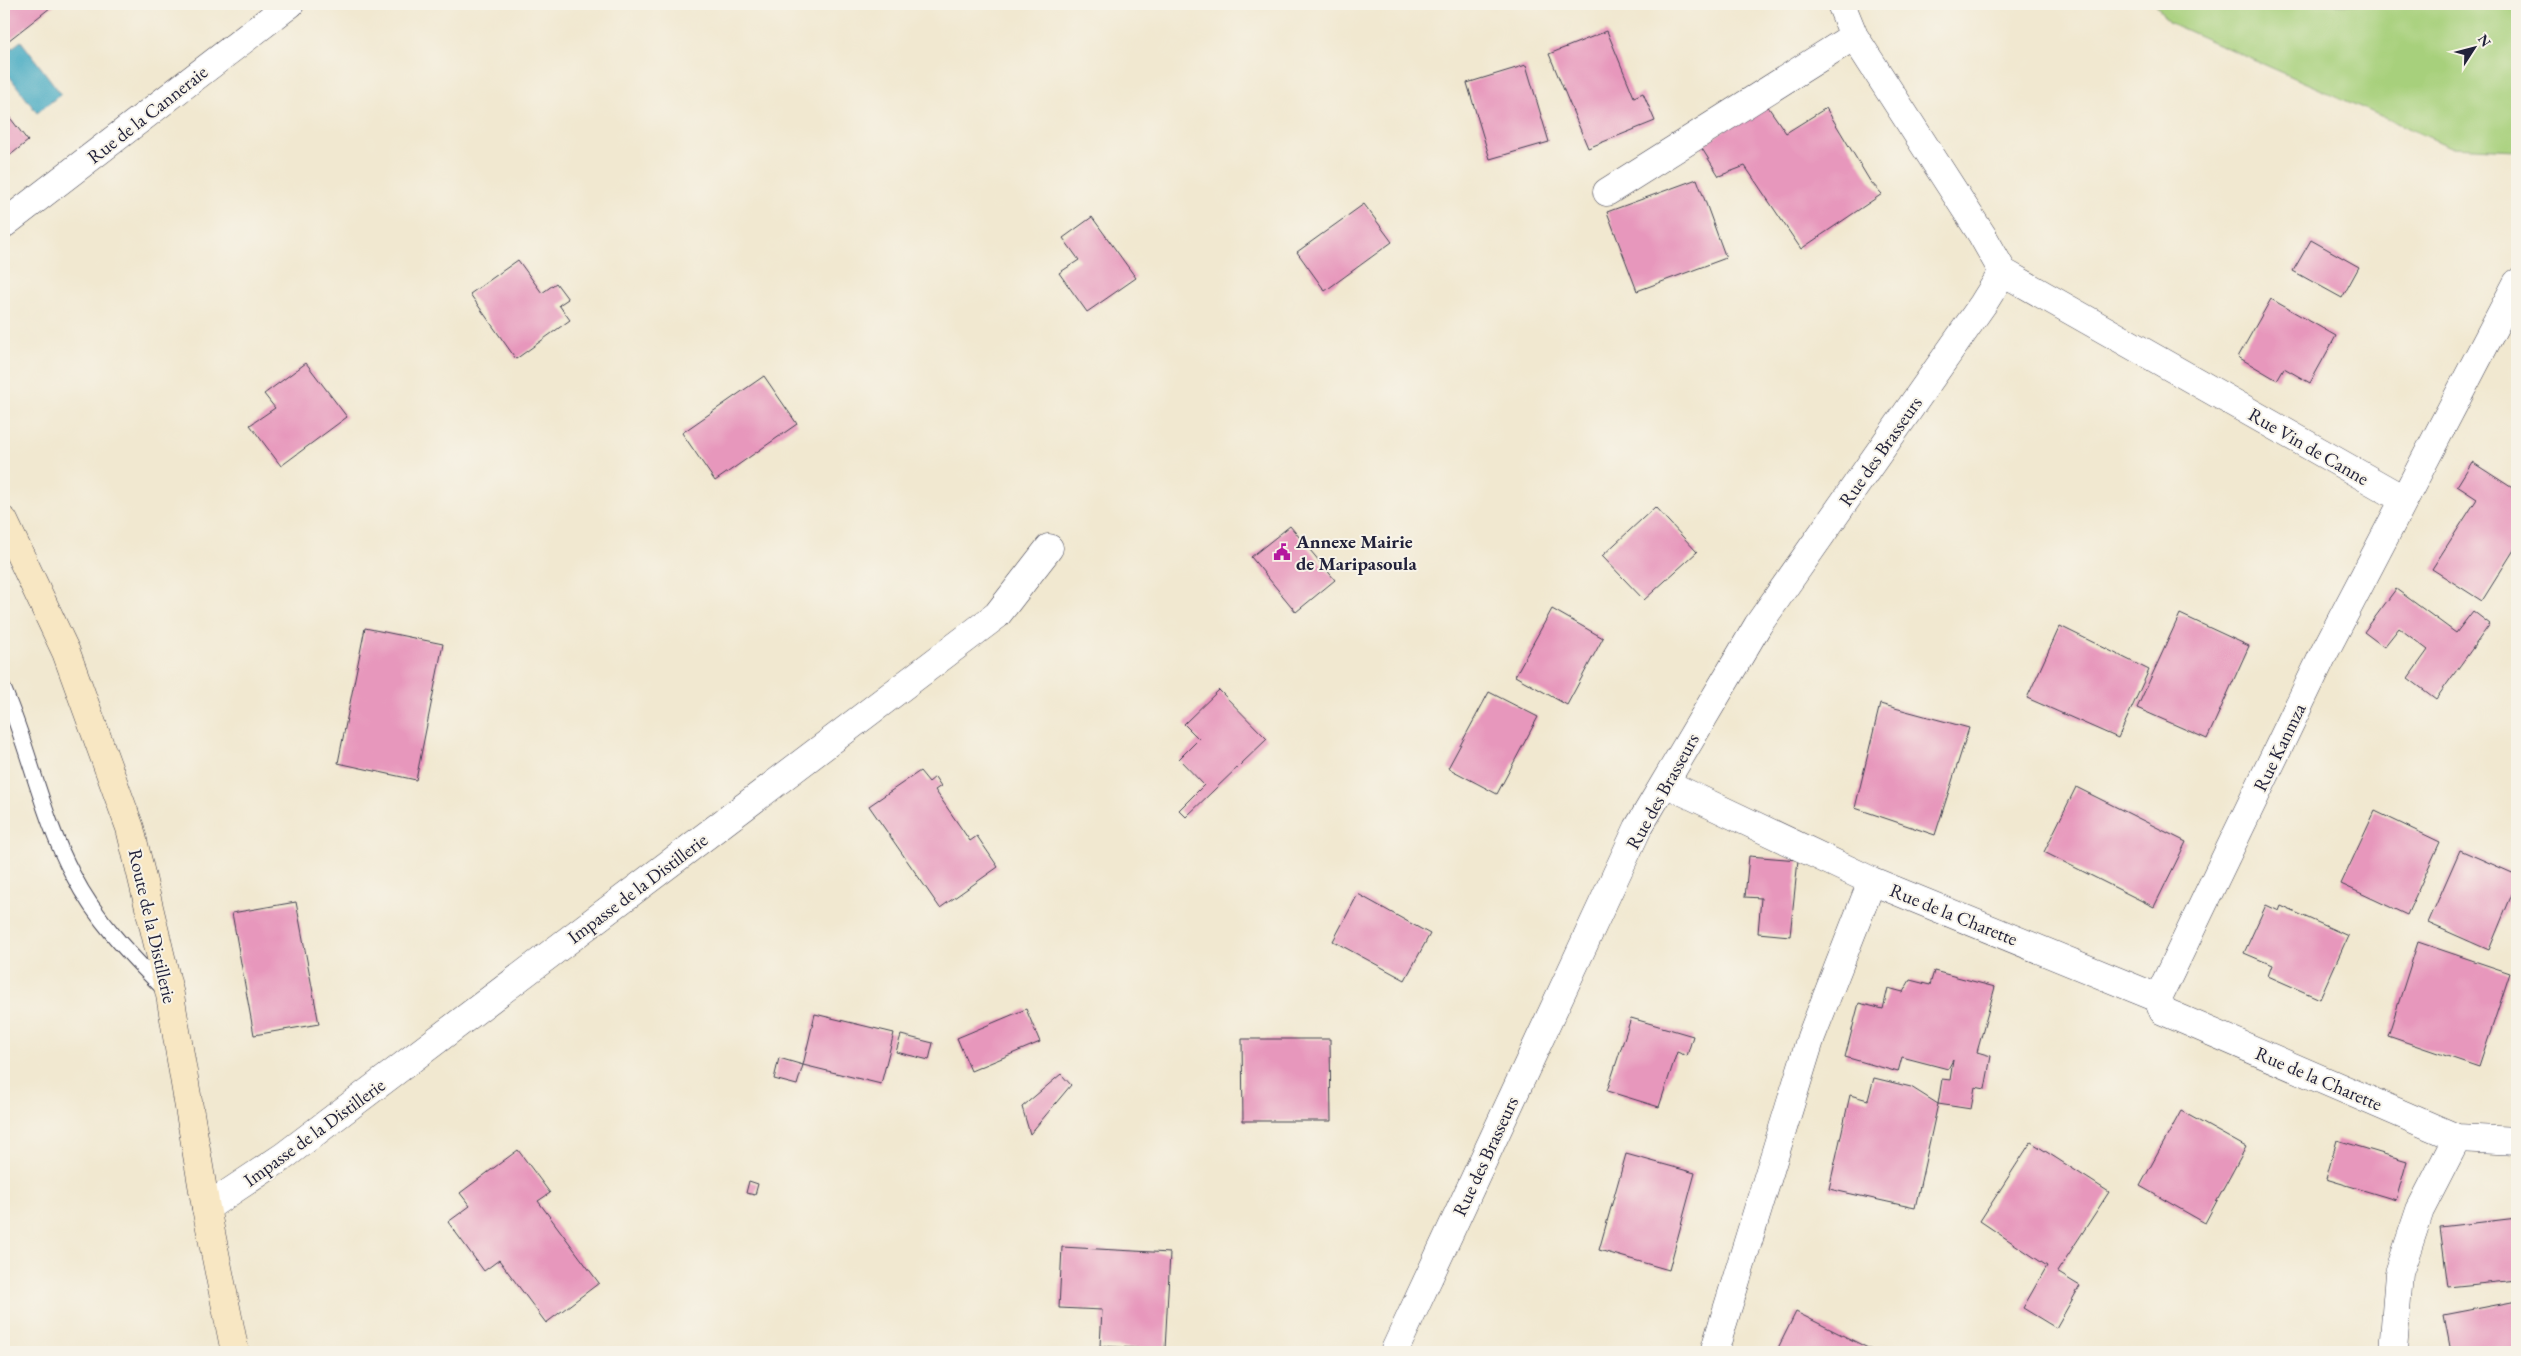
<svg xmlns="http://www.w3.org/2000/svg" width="2521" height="1356" viewBox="0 0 2521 1356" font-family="'EB Garamond',serif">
  <rect width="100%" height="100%" fill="#f7f3e8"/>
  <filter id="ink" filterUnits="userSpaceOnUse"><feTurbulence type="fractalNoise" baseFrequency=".02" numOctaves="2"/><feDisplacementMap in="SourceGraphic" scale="10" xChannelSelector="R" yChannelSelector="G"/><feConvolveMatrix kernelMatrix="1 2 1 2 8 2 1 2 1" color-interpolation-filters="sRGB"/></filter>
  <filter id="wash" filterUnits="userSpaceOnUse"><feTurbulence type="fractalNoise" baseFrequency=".0096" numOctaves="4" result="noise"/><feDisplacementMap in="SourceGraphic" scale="20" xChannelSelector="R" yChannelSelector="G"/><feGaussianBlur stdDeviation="1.12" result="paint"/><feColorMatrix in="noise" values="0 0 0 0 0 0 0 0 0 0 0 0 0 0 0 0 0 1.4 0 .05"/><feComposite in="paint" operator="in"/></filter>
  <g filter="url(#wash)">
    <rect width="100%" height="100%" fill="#f1e8d0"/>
    <path fill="#a7d07c" stroke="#64795c" d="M2156,4h361v146l-66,-3 -283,-125z"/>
    <path fill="#41a8c1" stroke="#32657e" d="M21,41l40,53 -24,19 -33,-44v-15z"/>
    <g id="blocks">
      <path fill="#e797bc" d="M4,4h51l-51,40z
        M1607,31l27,66 9,-4 12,28 -67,27 -39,-94z
        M1526,65l23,77 -59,17 -23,-76z
        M1764,101l22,32 40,-25 44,73 12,13 -81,55 -56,-83 -26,10 -18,-29z
        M4,110l24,31 -24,19z
        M1697,179l29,79 -89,33 -30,-79z
        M1364,204l28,38 -67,49 -28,-39z
        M1092,217l44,61 -49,34 -28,-39 20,-13 -16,-22z
        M2311,240l48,27 -17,31 -49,-27z
        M518,260l24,33 14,-10 12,16 -9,6 11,15 -54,39 -46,-65z
        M2271,299l65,37 -26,47 -26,-15 -7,12 -39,-23z
        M306,363l41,54 -66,49 -31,-41 25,-17 -11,-14z
        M764,376l33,48 -82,57 -33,-48z
        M2472,462l45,29v54l-35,56 -50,-32 45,-70 -20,-13z
        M1655,507l42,45 -53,48 -42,-44z
        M1290,526l45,54 -39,32 -45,-55z
        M2396,589l60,44 17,-22 17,13 -54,75 -28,-21 20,-28 -29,-22 -15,19 -20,-15z
        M1552,609l51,29 -36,67 -52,-29z
        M2180,614l69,32 -42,93 -70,-31z
        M2060,626l89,44 -31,68 -91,-40z
        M365,628l78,16 -27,136 -78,-17z
        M1219,690l48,49 -81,78 -7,-7 25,-25 -25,-26 20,-20 -15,-15z
        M1489,692l49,25 -41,77 -49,-26z
        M1880,704l89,24 -34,107 -80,-27z
        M920,771l9,11 6,-5 6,9 -6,4 35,51 7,-5 21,31 -58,41 -71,-102z
        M2076,787l110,55 -32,65 -110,-55z
        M2375,811l65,31 -33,73 -66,-31z
        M2460,850l57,25v7l-28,68 -61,-27z
        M1749,856l49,4 -8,76 -32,-3 3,-35 -16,-1z
        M1358,894l72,40 -25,46 -72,-39z
        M296,902l23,122 -65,11 -22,-122z
        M2266,905l13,6 2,-5 67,30 -28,63 -52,-23 4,-11 -28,-12z
        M2418,942l92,31 -31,94 -91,-31z
        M1934,971l61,16 -18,65 14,4 -6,33 -10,-2 -4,22 -33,-5 4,-25 8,1 3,-20 -5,9 -46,-12 -4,15 -53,-15 14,-54 24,6 5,-21 15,4 7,-12 20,5z
        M1026,1009l14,33 -69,29 -14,-33z
        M815,1014l79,19 -13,51 -78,-19z
        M1631,1018l62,18 -6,20 -10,-4 -18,55 -52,-16z
        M901,1035l32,8 -4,17 -33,-8z
        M1242,1039h88l1,82h-88z
        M779,1058l24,7 -6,20 -23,-6z
        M1061,1074l10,11 -41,49 -8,-27z
        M1874,1078l37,9 27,17 -23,104 -86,-19 21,-94 18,5z
        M2181,1111l65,36 -41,76 -65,-37z
        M2337,1140l70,21 -11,39 -70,-21z
        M2031,1142l78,50 -52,80 23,14 -24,42 -33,-20 24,-42 -67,-45z
        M518,1150l32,43 -12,8 61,82 -53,40 -47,-63 -15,11 -36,-49 22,-16 -10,-13z
        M1626,1154l69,19 -26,97 -70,-20z
        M749,1181l9,3 -3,11 -9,-2z
        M2517,1218v62l-69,7 -8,-60z
        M1062,1247l108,6 -5,97 -65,-4 2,-36 -43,-2z
        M2517,1301v51h-66l-7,-37z
        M1796,1312l80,40h-100z"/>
    </g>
  </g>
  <g filter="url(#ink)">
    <use href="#blocks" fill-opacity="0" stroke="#414051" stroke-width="1"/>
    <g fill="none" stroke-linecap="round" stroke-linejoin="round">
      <g stroke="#414051" stroke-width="17">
        <path id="lane" d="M4,690c26,61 38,127 69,185 23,45 57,80 92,115"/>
      </g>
      <g stroke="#414051" stroke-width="29">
        <path id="street" d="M1841,4l13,32 128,199 21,37
          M1607,192l247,-156
          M4,224l286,-220
          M2003,272l400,227
          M1665,783l207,98 286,117 5,13 294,127 60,3
          M2158,998l165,-343 194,-372
          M206,1208l78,-52 713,-541 52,-67
          M1394,1352l244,-524 120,-203 225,-321 20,-32
          M1714,1352l97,-315 61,-156
          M2393,1352l6,-79 21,-63 37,-72"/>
      </g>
      <g stroke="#414051" stroke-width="29">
        <path id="secondary" d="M4,521l62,131 64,176 40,167 36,213 29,144"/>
      </g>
      <use href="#lane" stroke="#fff" stroke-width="15"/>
      <use href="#street" stroke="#fff" stroke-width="28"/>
      <use href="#secondary" stroke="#f8e7c3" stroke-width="28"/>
    </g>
  </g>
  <defs>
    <g id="civic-bare" transform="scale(1.35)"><path d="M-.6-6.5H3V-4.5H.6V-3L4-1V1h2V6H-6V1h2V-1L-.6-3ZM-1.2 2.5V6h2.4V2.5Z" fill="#b5179e" stroke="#f7f3e8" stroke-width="2.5" paint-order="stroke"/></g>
  </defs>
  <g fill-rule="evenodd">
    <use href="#civic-bare" x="1282" y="552"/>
  </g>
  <g text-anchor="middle" stroke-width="4" stroke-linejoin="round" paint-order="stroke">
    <g font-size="19" fill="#22223b" stroke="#f7f3e8">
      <text transform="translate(147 114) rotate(-38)" y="7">Rue de la Canneraie</text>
      <text transform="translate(2309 446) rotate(30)" y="7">Rue Vin de Canne</text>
      <text transform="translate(1880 451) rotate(-55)" y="7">Rue des Brasseurs</text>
      <text transform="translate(2279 747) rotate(-64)" y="7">Rue Kanmza</text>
      <text transform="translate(1662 791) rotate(-61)" y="7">Rue des Brasseurs</text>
      <text transform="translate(637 888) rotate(-37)" y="7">Impasse de la Distillerie</text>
      <text transform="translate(1954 914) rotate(22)" y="7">Rue de la Charette</text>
      <text transform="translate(153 926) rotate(77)" y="7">Route de la Distillerie</text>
      <text transform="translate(2319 1078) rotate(23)" y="7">Rue de la Charette</text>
      <text transform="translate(314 1132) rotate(-36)" y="7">Impasse de la Distillerie</text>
      <text transform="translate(1485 1156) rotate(-65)" y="7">Rue des Brasseurs</text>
    </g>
    <g font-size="19" font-weight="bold" fill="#22223b" stroke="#f7f3e8" text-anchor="start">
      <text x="1296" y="548">Annexe Mairie<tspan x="1296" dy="22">de Maripasoula</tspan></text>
    </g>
  </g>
  <rect width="2521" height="1356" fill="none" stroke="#f7f3e8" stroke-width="20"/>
  <g transform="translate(2474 48) rotate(54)" stroke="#f7f3e8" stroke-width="4" paint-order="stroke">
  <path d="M0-4L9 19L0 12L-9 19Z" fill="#22223b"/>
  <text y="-8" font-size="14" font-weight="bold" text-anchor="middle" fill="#22223b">N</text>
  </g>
</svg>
